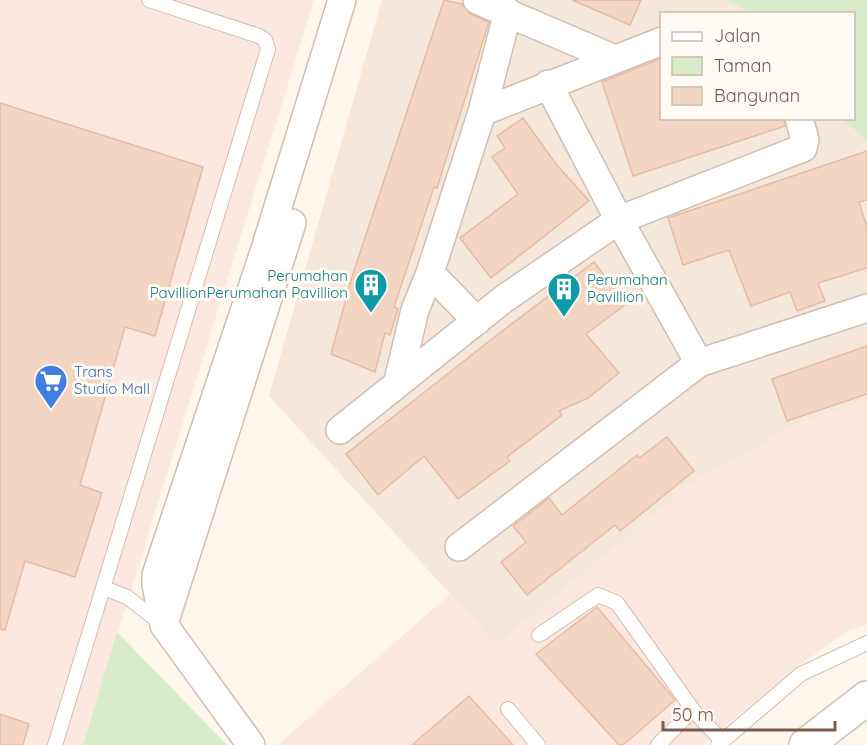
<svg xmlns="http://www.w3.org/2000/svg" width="867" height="745" viewBox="0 0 867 745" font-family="Quicksand,sans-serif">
  <rect width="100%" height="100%" fill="#fdf6ec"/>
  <path fill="#f5e8da" d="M382,0h344l25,13 -89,1v104l179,1 26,21v260l-62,21 -108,58 -200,166 -228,-249z"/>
  <path fill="#fde8e0" d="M0,0h314l-231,745h-83z
    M867,400v225l-19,6 -48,34 -98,80h-420l-2,-2 170,-149 47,51 200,-166 108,-58z"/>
  <path fill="#d8ecc9" d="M726,0h141v140l-26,-21 13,-1v-104l-103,-1z
    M117,632l110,113h-144z"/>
  <path fill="#f3d5c3" stroke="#e6bba3" stroke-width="1.5" d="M444,0l18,4 8,10 19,8 -52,166 -3,-1 -40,120 4,2 -8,26 -5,-2 -10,39 -44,-18 20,-74z
    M572,0h69l-11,25z
    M662,58v60h122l1,8 -152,50 -31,-94z
    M0,103l203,64 -48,169 -30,-9 -45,158 22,8 -27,84 -50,-16 -20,69 -5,-1z
    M523,118l33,46 33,37 -98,77 -31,-40 58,-44 -26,-37 13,-9 -8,-12z
    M867,151v49l-8,2 8,25v41l-49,15 7,18 -28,10 -7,-19 -39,14 -22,-56 -46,15 -15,-47z
    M594,262l32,42 -40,30 33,39 -31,25 -29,13 3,4 -55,42 3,4 -52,38 -34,-43 -46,39 -32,-41 151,-119z
    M867,346v48l-80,27 -15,-42z
    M667,437l27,34 -74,60 -5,-6 -88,70 -26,-33 25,-20 -13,-16 36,-28 13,17 75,-60 2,3z
    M597,607l78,93 -52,45h-4l-83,-91z
    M469,696l44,49h-101z
    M0,714l29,10 -6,21h-23z"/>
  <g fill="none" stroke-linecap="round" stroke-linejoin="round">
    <g stroke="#d1beb0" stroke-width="16">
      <path id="service" d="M104,588l23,9 35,27
        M539,635l59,-40 19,8 76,107
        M508,709l30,36
        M55,745l213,-696 -3,-9 -6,-4 -110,-36
        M658,745l35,-35 29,31
        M718,745l83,-71 66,-31"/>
    </g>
    <g stroke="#d1beb0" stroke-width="30">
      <path id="minor" d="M477,0l138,59
        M548,84l71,136 80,143
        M482,112l26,-100
        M477,321l-47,-48 52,-161 180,-71
        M398,381l17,-71 15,-37
        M340,430l165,-132 114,-78 184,-72 2,-8 -6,-22
        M459,547l240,-184 168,-55
        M164,624l128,-401
        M251,745l-87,-120 -8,-40v-10l108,-323 78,-252"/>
    </g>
    <g stroke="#d6c0b0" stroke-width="36">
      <path id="secondary" d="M806,745l61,-47"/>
    </g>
    <use href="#service" stroke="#fff" stroke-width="14"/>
    <use href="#minor" stroke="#fff" stroke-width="27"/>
    <use href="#secondary" stroke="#fff" stroke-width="33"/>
  </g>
  <defs>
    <g id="building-pin" transform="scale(1.725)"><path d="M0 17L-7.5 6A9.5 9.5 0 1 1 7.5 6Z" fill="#0f9aa8" stroke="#fffaf3"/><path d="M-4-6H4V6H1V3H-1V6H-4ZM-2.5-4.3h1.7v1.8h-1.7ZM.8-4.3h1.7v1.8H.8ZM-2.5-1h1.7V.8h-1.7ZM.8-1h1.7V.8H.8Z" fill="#fff"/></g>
    <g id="supermarket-pin" transform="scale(1.725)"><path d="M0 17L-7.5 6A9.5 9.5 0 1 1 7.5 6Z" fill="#3f7fe0" stroke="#fffaf3"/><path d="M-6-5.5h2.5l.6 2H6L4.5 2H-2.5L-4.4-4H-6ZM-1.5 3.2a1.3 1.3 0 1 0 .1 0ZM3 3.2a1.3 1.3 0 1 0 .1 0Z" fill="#fff"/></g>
  </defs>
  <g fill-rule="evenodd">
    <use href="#building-pin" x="371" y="285"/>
    <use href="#building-pin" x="564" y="289"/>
    <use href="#supermarket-pin" x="51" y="381"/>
  </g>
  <g text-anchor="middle" stroke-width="6" stroke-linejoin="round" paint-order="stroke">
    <g font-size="15" fill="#0d838f" stroke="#fffaf3" text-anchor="end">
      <text x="348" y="281">Perumahan<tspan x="348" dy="17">PavillionPerumahan Pavillion</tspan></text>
      <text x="587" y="285" text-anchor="start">Perumahan<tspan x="587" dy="17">Pavillion</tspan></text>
    </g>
    <g font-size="15" fill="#366cbe" stroke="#fffaf3" text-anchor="start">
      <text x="74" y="377">Trans<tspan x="74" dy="17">Studio Mall</tspan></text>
    </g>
  </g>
  <rect x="660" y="12" width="195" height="108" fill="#fffaf3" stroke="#cabbb1" stroke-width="1.5"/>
  <rect x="672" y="32" width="30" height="9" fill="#ffffff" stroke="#cabbb1" stroke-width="1.5"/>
  <text x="714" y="42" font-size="18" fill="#7a5c4d">Jalan</text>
  <rect x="672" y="57" width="30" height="18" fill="#d8ecc9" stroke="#cabbb1" stroke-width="1.5"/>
  <text x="714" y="72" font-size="18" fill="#7a5c4d">Taman</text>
  <rect x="672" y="87" width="30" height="18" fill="#f3d5c3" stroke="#cabbb1" stroke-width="1.5"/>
  <text x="714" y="102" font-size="18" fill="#7a5c4d">Bangunan</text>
  <path d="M663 721v9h172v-9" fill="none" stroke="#7a5c4d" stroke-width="3"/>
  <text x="672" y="721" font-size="18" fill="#7a5c4d" stroke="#fffaf3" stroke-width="4.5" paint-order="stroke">50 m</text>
</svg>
